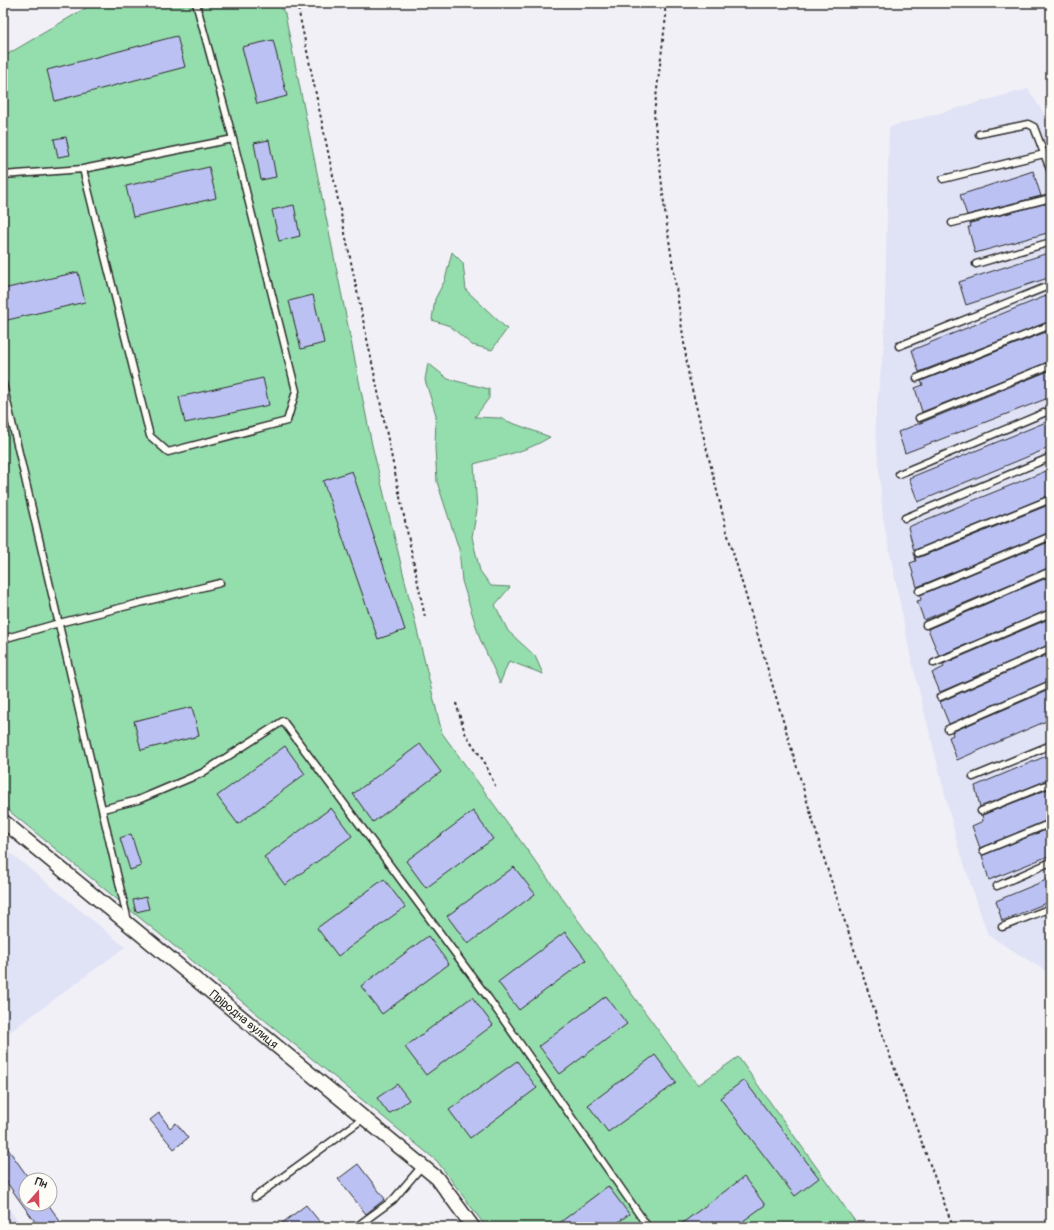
<svg xmlns="http://www.w3.org/2000/svg" width="1054" height="1230" viewBox="0 0 1054 1230" font-family="Pangolin,sans-serif">
  <rect width="100%" height="100%" fill="#f0f0f6"/>
  <filter id="ink" filterUnits="userSpaceOnUse"><feTurbulence type="fractalNoise" baseFrequency=".025" numOctaves="2"/><feDisplacementMap in="SourceGraphic" scale="8" xChannelSelector="R" yChannelSelector="G"/><feConvolveMatrix kernelMatrix="1 2 1 2 8 2 1 2 1" color-interpolation-filters="sRGB"/></filter>
  <g filter="url(#ink)">
    <path fill="#e0e2f5" d="M1028,89l23,35v850l-63,-39 -30,-89 -48,-192 -27,-136 -8,-96 9,-79 5,-216z
      M3,847l122,100 -122,90z
      M3,1200l19,27h-19z"/>
    <path fill="#94ddac" stroke="#60846c" d="M94,3h185l6,11 87,431 70,288 256,352 40,-28 121,170h-373l-49,-66 -434,-355v-749z
      M452,252l11,11 3,27 41,39 -15,21 -20,-5 -22,-19 -18,-6 3,-21 10,-19z
      M428,363l20,16 41,10v9l-14,19 24,1 51,19c-23,15 -50,19 -76,27l3,46 -5,27 8,34 11,15 19,1 -15,18 13,26 27,25 8,18 -34,-13 -9,22 -20,-44 -18,-58 -3,-32 -22,-67 -2,-34 1,-33 -11,-35z"/>
    <path fill="#bbc2f3" stroke="#2b2b2b" d="M177,36l8,31 -130,34 -8,-31z
      M273,40l14,56 -30,8 -15,-57z
      M66,137l4,18 -12,2 -4,-18z
      M269,140l7,37 -15,3 -7,-37z
      M209,167l7,31 -83,19 -7,-31z
      M1033,171l8,25 -74,19 -7,-20z
      M1044,204h7v28l-76,21 -7,-26h3l-1,-4z
      M294,205l6,31 -21,5 -7,-31z
      M1051,252v25l-85,28 -7,-23z
      M78,272l7,30 -82,19v-32z
      M1051,294v27l-132,51 -7,-22z
      M313,295l11,48 -23,6 -12,-48z
      M1051,330v31l-129,51 -7,-24 8,-3 -2,-4z
      M1051,370v27l-146,56 -7,-21z
      M263,378l6,27 -84,18 -6,-26z
      M1051,420v27l-133,55 -9,-24z
      M1051,469v26l-137,56 -6,-24z
      M352,471l53,159 -27,9 -55,-158z
      M1051,504v28l-134,55 -7,-24 6,-2 -1,-4h5z
      M1051,541v26l-127,53 -7,-19 4,-1 -1,-5z
      M1051,576v33l-112,47 -11,-27z
      M1051,618v26l-111,48 -8,-19 12,-6 -1,-3z
      M1051,653v27l-102,44 -9,-22z
      M1051,689v30l-94,41 -8,-23 4,-2 -1,-3z
      M192,707l7,29 -58,14 -7,-29z
      M420,744l21,28 -68,50 -20,-28z
      M285,746l20,28 -67,50 -21,-28z
      M1051,754v25l-71,28 -5,-21z
      M1051,788v31l-71,29 -8,-22 11,-5 -1,-6z
      M331,808l21,28 -67,49 -21,-28z
      M473,811l20,28 -67,49 -20,-27z
      M1051,828v27l-62,25 -7,-25z
      M131,834l10,32 -11,4 -10,-32z
      M514,867l21,27 -67,50 -21,-28z
      M1051,878v23l-49,20 -6,-20z
      M384,879l21,28 -67,49 -21,-28z
      M146,897l3,12 -13,3 -3,-12z
      M565,932l21,28 -67,50 -21,-28z
      M428,936l21,28 -67,50 -21,-28z
      M606,996l21,28 -67,50 -21,-28z
      M472,997l21,28 -67,50 -21,-28z
      M655,1055l21,28 -68,49 -20,-27z
      M517,1061l20,27 -67,50 -21,-28z
      M744,1080l75,98 -24,18 -75,-98z
      M397,1084l12,16 -20,14 -12,-16z
      M159,1113l11,15 6,-5 12,15 -14,11 -24,-29z
      M3,1142l27,38h-4v24h22l16,23h-25l-17,-23 -19,-27z
      M358,1164l27,35 -19,15 -28,-35z
      M744,1177l21,28 -30,22h-58z
      M608,1186l21,28 -17,13h-58z
      M306,1205l18,22h-47z"/>
    <g fill="none" stroke-linecap="round" stroke-linejoin="round">
      <g stroke="#2b2b2b" stroke-width="9">
        <path id="lane" d="M979,134l49,-10 6,3 17,45
          M83,169l150,-30 -37,-136
          M3,175l80,-6 67,267 18,16 119,-31 9,-30 -63,-252
          M943,179l101,-25
          M952,223l99,-25
          M976,264l75,-22
          M899,346l152,-61
          M917,378l134,-53
          M3,384l125,537
          M919,418l132,-53
          M899,474l152,-64
          M905,518l146,-61
          M918,553l133,-54
          M919,591l132,-55
          M926,625l125,-54
          M3,639l56,-16 161,-40
          M934,663l117,-50
          M940,697l111,-49
          M948,729l103,-45
          M973,777l78,-32
          M103,809l35,-9 64,-27 81,-52 206,278 159,228
          M981,811l70,-28
          M983,851l68,-28
          M997,886l54,-24
          M1002,927l49,-19
          M255,1197l109,-79
          M356,1227l37,-27 29,-34"/>
      </g>
      <g stroke="#2b2b2b" stroke-width="16">
        <g id="street">
          <path id="s1" d="M3,821l434,357 36,49"/>
        </g>
      </g>
      <path stroke="#2b2b2b" stroke-width="2" stroke-dasharray="3 3" stroke-linecap="butt" d="M297,3l128,614
        M664,3l2,13 -12,98 11,98 24,165 38,155 99,333 61,183 66,179
        M456,703l9,30 20,30 11,25"/>
      <use href="#lane" stroke="#fdfcf7" stroke-width="6"/>
      <use href="#street" stroke="#fdfcf7" stroke-width="13"/>
    </g>
  </g>
  <g text-anchor="middle" stroke-width="4" stroke-linejoin="round" paint-order="stroke">
    <g font-size="12" fill="#2b2b2b" stroke="#fdfcf7">
      <text dy="4" stroke="none"><textPath href="#s1" startOffset="312">Пріродна вулиця</textPath></text>
    </g>
  </g>
  <rect width="1054" height="1230" fill="none" stroke="#fdfcf7" stroke-width="16"/>
  <rect x="8" y="8" width="1038" height="1214" fill="none" stroke="#2b2b2b" stroke-width="1.5" filter="url(#ink)"/>
  <g transform="translate(38 1192) rotate(20)"><circle r="19" fill="#fdfcf7" stroke="#a9a8a5"/>
  <path d="M0-3L7 15L0 10L-7 15Z" fill="#d1495b"/>
  <text y="-6" font-size="11" font-weight="bold" text-anchor="middle" fill="#2b2b2b">Пн</text>
  </g>
</svg>
